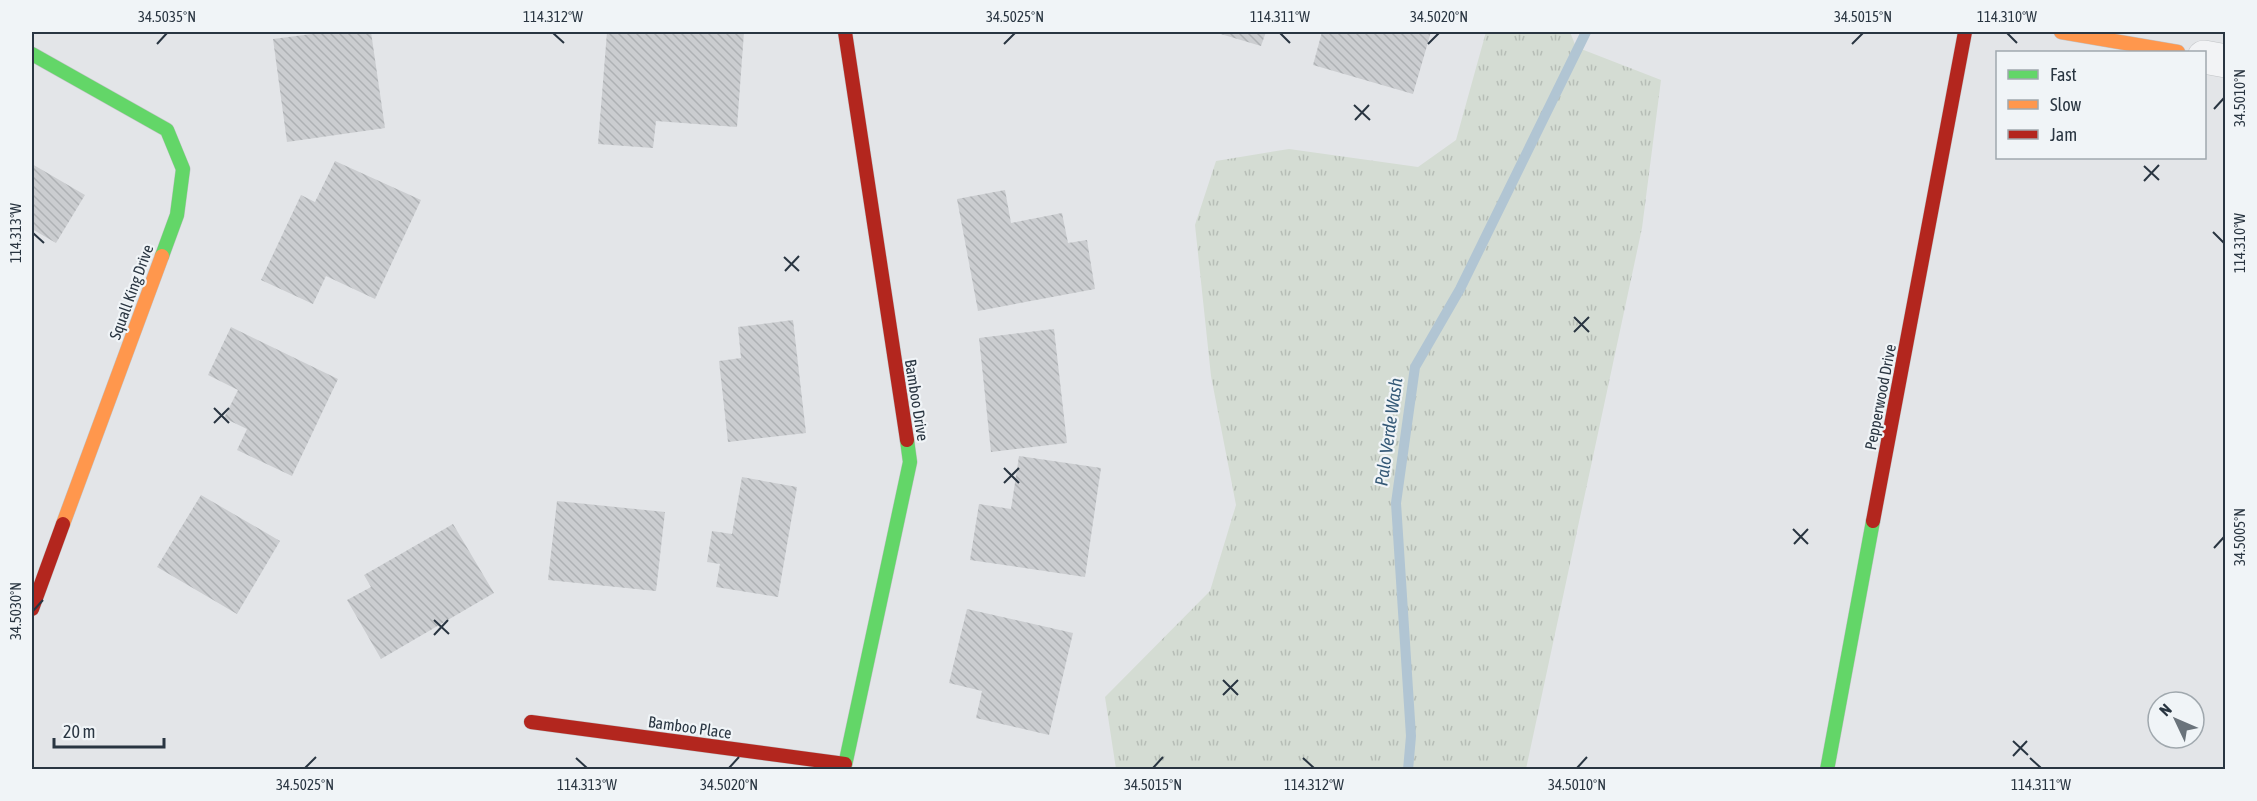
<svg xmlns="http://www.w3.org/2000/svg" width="2257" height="801" viewBox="0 0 2257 801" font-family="'Asap Condensed',sans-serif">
  <defs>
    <pattern id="grass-tufts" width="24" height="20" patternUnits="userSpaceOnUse" patternTransform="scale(1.5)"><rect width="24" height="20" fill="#d4dcd3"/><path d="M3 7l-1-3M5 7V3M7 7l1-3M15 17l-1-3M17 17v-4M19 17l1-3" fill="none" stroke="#b6bdb6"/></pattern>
    <pattern id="building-back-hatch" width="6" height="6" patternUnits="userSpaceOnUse" patternTransform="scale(1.5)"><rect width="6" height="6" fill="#cbcdd0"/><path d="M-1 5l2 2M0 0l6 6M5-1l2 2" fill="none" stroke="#aeb1b4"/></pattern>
  </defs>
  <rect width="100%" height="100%" fill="#e3e5e8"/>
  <path fill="url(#grass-tufts)" d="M1486,32h84l6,15 85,33 -19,148 -116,541h-410l-11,-72 105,-106 26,-86 -25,-129 -16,-151 21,-64 73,-12 129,18 38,-27z"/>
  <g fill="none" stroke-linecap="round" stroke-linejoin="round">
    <path stroke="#b1c5d3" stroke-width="10" d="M1408,770l3,-34 -15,-233 19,-136 45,-78 126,-257"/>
  </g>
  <path fill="url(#building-back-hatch)" d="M327,32h44l14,96 -98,14 -14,-103z
    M607,32h137l-7,95 -81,-6 -3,27 -55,-4z
    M1214,32h52l-5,14z
    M1322,32h109l-18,62 -100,-29z
    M335,161l86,39 -46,99 -49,-23 -13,28 -52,-24 40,-85 14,7z
    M32,164l53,31 -29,48 -24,-14z
    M1005,190l6,33 51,-10 6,30 19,-3 8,49 -117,22 -21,-112z
    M793,320l13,113 -78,9 -9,-81 22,-3 -3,-31z
    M231,327l107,52 -46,97 -55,-26 10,-21 -23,-11 14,-28 -30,-15z
    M1054,329l13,114 -76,9 -12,-114z
    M1019,456l82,12 -16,109 -115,-17 9,-56 32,5z
    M742,477l55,10 -19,110 -62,-10 4,-23 -13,-2 5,-31 20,3z
    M201,495l79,46 -43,73 -80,-47z
    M557,501l108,11 -9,79 -108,-11z
    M453,524l41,69 -113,66 -34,-59 24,-13 -7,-12z
    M967,609l106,24 -24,102 -73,-17 6,-27 -33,-8z"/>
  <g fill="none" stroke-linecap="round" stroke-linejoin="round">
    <g stroke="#c1c3c6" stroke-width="34">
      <path id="street" d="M2204,57l22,4"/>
    </g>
    <g stroke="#c1c3c6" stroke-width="15">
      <path id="fast" d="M32,54l135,76 16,39 -6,46 -15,41
        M844,770l66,-308 -3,-22
        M1827,770l46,-249"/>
    </g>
    <g stroke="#c1c3c6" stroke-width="15">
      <path id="slow" d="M2061,32l117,20
        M63,524l99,-268"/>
    </g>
    <g stroke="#c1c3c6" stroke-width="15">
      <path id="jam" d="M845,32l62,408
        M1873,521l92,-489
        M32,609l31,-85
        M531,722l314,42"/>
    </g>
    <use href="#street" stroke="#f2f3f5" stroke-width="33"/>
    <use href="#fast" stroke="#63d668" stroke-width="14"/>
    <use href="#slow" stroke="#ff974d" stroke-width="14"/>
    <use href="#jam" stroke="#b3261e" stroke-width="14"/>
  </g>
  <path fill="none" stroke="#293541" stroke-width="2" d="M553,33l11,10M1280,33l10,10M2007,33l10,10M157,44l10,-11M1004,44l11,-11M1428,44l11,-11M1852,44l11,-11M1354,105l16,15M2214,109l10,-11M1355,120l14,-15M2144,166l15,14M2144,181l15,-16M2213,232l11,11M33,233l11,10M784,257l15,14M785,271l14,-15M1574,317l15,15M1574,332l15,-15M214,408l15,15M214,423l15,-15M1004,468l15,15M1004,483l15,-15M1793,529l15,15M1794,544l14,-15M2214,548l10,-11M33,611l10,-11M434,620l15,14M434,635l14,-15M1223,680l15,15M1223,695l15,-15M2013,741l15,14M2013,756l14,-15M576,758l11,10M1303,758l11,10M2030,758l11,10M305,768l11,-11M729,768l10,-11M1153,768l10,-11M1577,768l10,-11"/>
  <g text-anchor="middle" stroke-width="4.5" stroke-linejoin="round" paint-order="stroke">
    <g font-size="16" fill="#293541" stroke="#f0f4f7">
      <text transform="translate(131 292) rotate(-70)" y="6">Squall King Drive</text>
      <text transform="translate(1880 397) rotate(-79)" y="6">Pepperwood Drive</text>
      <text transform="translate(917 400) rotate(81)" y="6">Bamboo Drive</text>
      <text transform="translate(690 727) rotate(8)" y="6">Bamboo Place</text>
    </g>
    <g font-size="18" font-style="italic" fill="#335876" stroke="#f0f4f7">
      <text transform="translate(1389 432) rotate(-82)" y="6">Palo Verde Wash</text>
    </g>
  </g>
  <rect width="2257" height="801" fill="none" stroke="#f0f4f7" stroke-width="66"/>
  <rect x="1996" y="51" width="210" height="108" fill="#f0f4f7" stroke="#a0a8ae" stroke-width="1.5"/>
  <rect x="2008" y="70" width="30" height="9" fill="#63d668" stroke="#a0a8ae" stroke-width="1.5"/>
  <text x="2050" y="81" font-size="18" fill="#293541">Fast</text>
  <rect x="2008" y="100" width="30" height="9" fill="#ff974d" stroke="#a0a8ae" stroke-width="1.5"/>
  <text x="2050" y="111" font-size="18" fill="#293541">Slow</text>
  <rect x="2008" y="130" width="30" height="9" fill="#b3261e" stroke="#a0a8ae" stroke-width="1.5"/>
  <text x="2050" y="141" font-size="18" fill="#293541">Jam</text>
  <g transform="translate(2176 720) rotate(314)"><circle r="28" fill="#f0f4f7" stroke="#a0a8ae" stroke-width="1.5"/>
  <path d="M0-4.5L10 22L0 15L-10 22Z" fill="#6a737b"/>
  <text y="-9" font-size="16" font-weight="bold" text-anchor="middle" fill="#293541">N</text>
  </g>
  <path d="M54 738v9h110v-9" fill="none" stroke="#293541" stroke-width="3"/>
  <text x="63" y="738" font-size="18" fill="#293541" stroke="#f0f4f7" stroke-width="4.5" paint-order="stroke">20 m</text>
  <rect x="33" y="33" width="2191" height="735" fill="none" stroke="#293541" stroke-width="2"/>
  <g font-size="15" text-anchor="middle" fill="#293541">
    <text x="167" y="22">34.5035°N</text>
    <text x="553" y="22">114.312°W</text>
    <text x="1015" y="22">34.5025°N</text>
    <text x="1280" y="22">114.311°W</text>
    <text x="1439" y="22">34.5020°N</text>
    <text x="1863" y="22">34.5015°N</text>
    <text x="2007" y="22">114.310°W</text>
    <text transform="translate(2240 98) rotate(-90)" y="5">34.5010°N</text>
    <text transform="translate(16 233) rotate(-90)" y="5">114.313°W</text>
    <text transform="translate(2240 243) rotate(-90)" y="5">114.310°W</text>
    <text transform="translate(2240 537) rotate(-90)" y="5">34.5005°N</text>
    <text transform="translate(16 611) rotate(-90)" y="5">34.5030°N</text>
    <text x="305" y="790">34.5025°N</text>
    <text x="587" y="790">114.313°W</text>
    <text x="729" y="790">34.5020°N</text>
    <text x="1153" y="790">34.5015°N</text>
    <text x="1314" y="790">114.312°W</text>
    <text x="1577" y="790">34.5010°N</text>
    <text x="2041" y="790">114.311°W</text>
  </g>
</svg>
